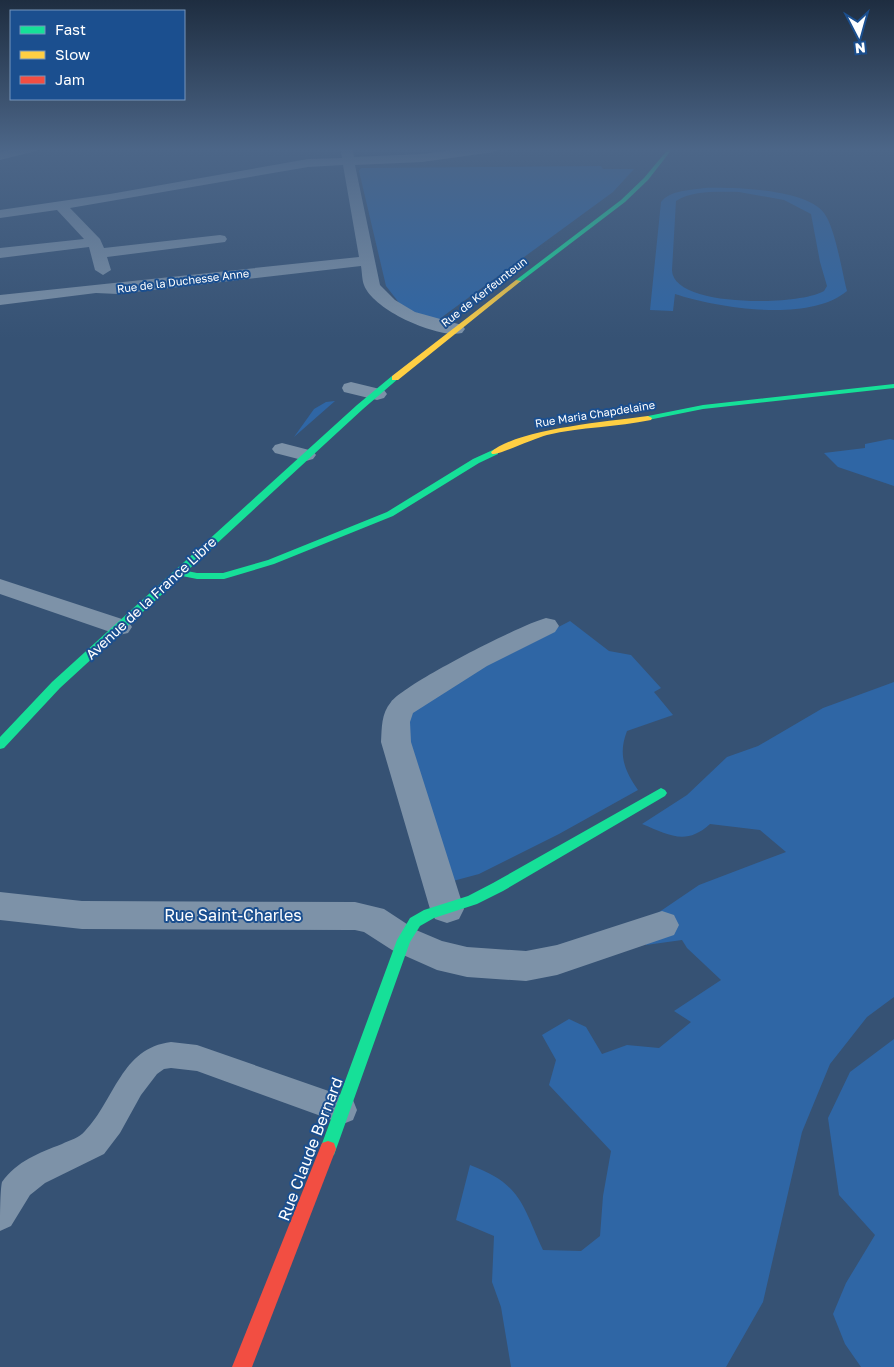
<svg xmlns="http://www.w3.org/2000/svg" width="894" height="1367" viewBox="0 0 894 1367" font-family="'Golos Text',sans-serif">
  <rect width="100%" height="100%" fill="#365274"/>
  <path fill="#2f66a5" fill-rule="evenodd" d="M601,166l2,3h31l-21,23 -175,128 -22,-5 -16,-11 -14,-18 -27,-115 2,-3z
    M705,188c28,-1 101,1 119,25 11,14 18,59 23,78 -38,32 -129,17 -172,3l-2,17 -23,-1 11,-108c9,-12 31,-12 44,-14zM739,192l45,8 27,14 9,48 7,24 -3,5c-24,15 -152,17 -152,-21l4,-69c17,-11 44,-9 63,-9z
    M335,401l-41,36 20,-28 12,-7z
    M890,439l4,1v46l-56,-19 -14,-14 41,-5v-4z
    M570,621l39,30 22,4 30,33 -7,4 19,23 -46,16c-9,23 -3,39 11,59l-79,44 -80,40 -26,7 -41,-112 -4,-53 54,-39z
    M894,682v315l-27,20 -37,47 -28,68 -39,170 -37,65h-215l-10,-60 -9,-25 2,-46 -38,-16 14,-55c51,19 52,39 73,85l38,1 19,-15 3,-40 8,-45 -62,-66 7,-25 -14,-25 27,-16 17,8 16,27 25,-9 32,3 32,-26 -17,-11 47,-31 -34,-32 -5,-8 -36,5 -3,-22 56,-38 87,-33 -26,-22 -50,-6c-24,22 -41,11 -68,0l45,-29 40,-38 31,-11 65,-38z
    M894,1039v328h-33l-16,-23 -12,-30 13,-31 29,-48 -36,-40 -11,-77 22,-46z"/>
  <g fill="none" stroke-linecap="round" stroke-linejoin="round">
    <path fill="#7d92a8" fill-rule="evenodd" d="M171,1042l26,3 146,51 10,4 4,10 -4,10 -10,4 -146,-53 -26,-3 -7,1 -7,5 -16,21 -21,38 -16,21 -59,29 -15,12 -19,31 -11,5c0,-11 0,-41 2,-49 15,-21 37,-29 60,-38 8,-4 17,-6 23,-13 30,-31 36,-83 86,-89z"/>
    <path fill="#7d92a8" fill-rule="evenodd" d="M19,148h19l-2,3 -36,9v-8z
      M340,148h12l2,9 68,-3 48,-6h30l-6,4 -72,10 -67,3 25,120 15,15 20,12 47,13 3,4 -3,4c-24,6 -89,-23 -98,-48 -2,-5 -2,-13 -3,-19l-243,28 -22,-1 -96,12v-10l359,-38 -16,-92 -35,2 -238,41 30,31 4,9 116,-13 5,1 2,3 -2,3 -118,15 4,13 -8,5 -8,-5 -6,-23 -89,11v-10l84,-9 -27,-29 -57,8v-8l110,-16 198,-35 34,-1z
      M351,382l33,8 3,4 -3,4 -7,2 -33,-8 -2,-4 2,-4z
      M282,443l31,8 3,4 -3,4 -7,2 -31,-8 -3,-4 3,-4z
      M0,579l128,42 4,6 -4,6 -9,2 -119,-41z
      M546,618l9,2 4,6 -4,6 -68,34 -74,47 -3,9 1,20 53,167 -5,10 -12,4 -12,-4 -5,-10 -49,-167c1,-15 0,-28 10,-40 15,-19 129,-77 155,-84z
      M0,892l82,9 273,1 29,7 32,21 26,11 25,6 59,4 31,-6 105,-34 12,4 5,10 -5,10 -117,40 -31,6 -59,-4 -30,-7 -45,-20 -28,-18 -9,-2 -273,-1 -82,-9z"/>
    <path fill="#16e098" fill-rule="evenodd" d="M669,148h4l-25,32 -23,22 -105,80h-4v-2l105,-80 23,-22z
      M392,376l7,2 -36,31 -176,162 10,2h26l45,-13 119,-48 86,-53 22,-10 3,1v4l-19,9 -86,53 -119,48 -50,15h-27l-15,-3 -122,112 -56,60 -4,1v-12l52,-55 305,-277z
      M894,384v4l-191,21 -55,11 -4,-2 4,-2 55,-11z
      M661,788l4,2 2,3 -2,3 -162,95 -26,13 -43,14 -14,8 -10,16 -76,213 -6,2 -6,-2 -2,-6 77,-209 13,-22 14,-8 44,-14 25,-13z"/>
    <path fill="#ffcf43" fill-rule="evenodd" d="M516,280l5,1 -123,99h-6v-4z
      M648,416l4,2 -1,2c-34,7 -70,7 -104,15 -12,3 -48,20 -55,19l-1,-2c26,-23 120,-31 157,-36z"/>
    <path fill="#f24e42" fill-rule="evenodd" d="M328,1141l6,2 2,6 -84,218h-20l90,-224z"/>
  </g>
  <linearGradient id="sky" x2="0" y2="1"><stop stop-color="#1e2d40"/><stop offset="0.44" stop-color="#4c6688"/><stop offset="1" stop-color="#4c6688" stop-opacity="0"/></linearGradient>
  <rect width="894" height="339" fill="url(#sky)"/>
  <g text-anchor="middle" stroke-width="4" stroke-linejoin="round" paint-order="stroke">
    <g font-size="11" fill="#fff" stroke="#1b4f8f">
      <text transform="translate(183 281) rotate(-7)" y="4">Rue de la Duchesse Anne</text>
      <text transform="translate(484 292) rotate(-38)" y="4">Rue de Kerfeunteun</text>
      <text transform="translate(595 414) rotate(-9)" y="4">Rue Maria Chapdelaine</text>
    </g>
    <g font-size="14" fill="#fff" stroke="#1b4f8f">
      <text transform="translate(151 598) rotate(-43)" y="5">Avenue de la France Libre</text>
    </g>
    <g font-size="16" fill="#fff" stroke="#1b4f8f">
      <text x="233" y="921">Rue Saint-Charles</text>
      <text transform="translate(310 1149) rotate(-69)" y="6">Rue Claude Bernard</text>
    </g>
  </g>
  <rect x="10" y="10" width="175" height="90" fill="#1b4f8f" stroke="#7695bc"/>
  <rect x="20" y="26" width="25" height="8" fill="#16e098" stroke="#7695bc"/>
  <text x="55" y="35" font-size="15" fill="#ffffff">Fast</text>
  <rect x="20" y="51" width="25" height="8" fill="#ffcf43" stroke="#7695bc"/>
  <text x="55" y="60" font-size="15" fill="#ffffff">Slow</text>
  <rect x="20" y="76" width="25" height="8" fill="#f24e42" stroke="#7695bc"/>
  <text x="55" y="85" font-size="15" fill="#ffffff">Jam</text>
  <g transform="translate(859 35) rotate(174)" stroke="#1b4f8f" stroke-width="4" paint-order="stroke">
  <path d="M0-4L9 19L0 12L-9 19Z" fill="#ffffff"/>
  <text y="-8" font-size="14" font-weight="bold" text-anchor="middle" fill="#ffffff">N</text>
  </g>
</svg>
